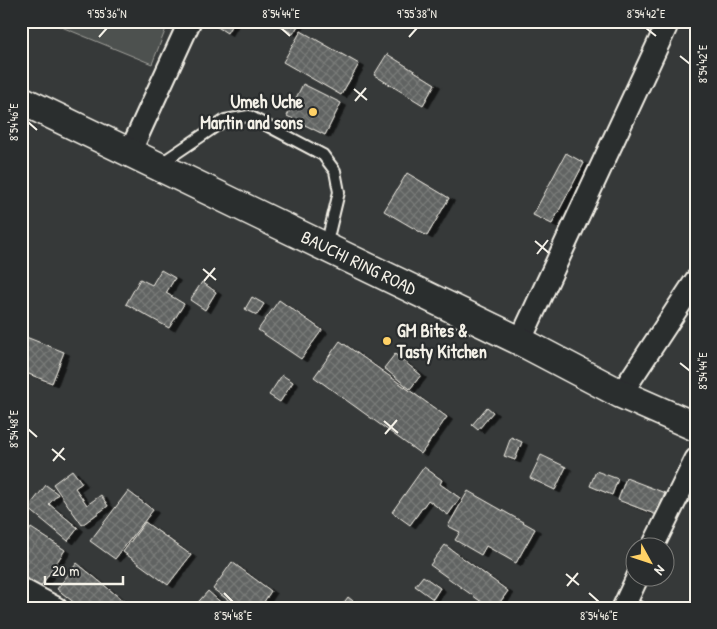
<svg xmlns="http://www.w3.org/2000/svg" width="717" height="629" viewBox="0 0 717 629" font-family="'Patrick Hand',sans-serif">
  <defs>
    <pattern id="building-cross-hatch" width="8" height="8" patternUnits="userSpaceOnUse" patternTransform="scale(1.25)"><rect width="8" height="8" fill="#616362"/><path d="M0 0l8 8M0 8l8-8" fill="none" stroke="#787a78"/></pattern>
    <filter id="shadow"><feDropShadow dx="5.5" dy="3" stdDeviation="0" flood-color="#0009"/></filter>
  </defs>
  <rect width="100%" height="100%" fill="#363939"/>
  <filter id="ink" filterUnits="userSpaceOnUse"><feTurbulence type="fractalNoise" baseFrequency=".02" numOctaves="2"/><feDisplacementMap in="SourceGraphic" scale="10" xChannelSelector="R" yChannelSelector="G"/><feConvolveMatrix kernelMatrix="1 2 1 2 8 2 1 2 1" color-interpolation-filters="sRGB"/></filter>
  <g filter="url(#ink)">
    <path fill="#4e514f" stroke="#a1a19c" d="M47,21h122l-17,43z"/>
    <path fill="url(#building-cross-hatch)" stroke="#f4f1e8" filter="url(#shadow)" d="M208,21h26l-7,12z
      M272,21h29l-8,13z
      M301,31l58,33 -18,31 -58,-33z
      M387,54l48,30 -12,21 -49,-30z
      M303,84l38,19 -16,32 -38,-19z
      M566,153l18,10 -32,61 -19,-9z
      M407,173l42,25 -22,38 -43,-25z
      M161,270l14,8 -9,15 18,11 -15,24 -43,-24 14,-25 12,6z
      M202,282l14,10 -11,18 -15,-10z
      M252,297l12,7 -7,11 -12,-6z
      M279,300l43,30 -21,29 -43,-29z
      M26,337l38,15 -12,31 -31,-12v-23z
      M340,341l107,76 -26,37 -107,-77z
      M395,354l26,21 -11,14 -26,-21z
      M282,375l11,7 -13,20 -11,-7z
      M487,407l6,5 -15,18 -6,-5z
      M511,437l11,5 -7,18 -11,-4z
      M541,455l25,12 -11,23 -25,-12z
      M424,467l18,13 -2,4 20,14 -12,17 -20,-15 -18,25 -18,-13z
      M72,470l10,13 -7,5 12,17 14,-10 7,11 -26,19 -29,-41z
      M596,471l22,8 -6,16 -22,-9z
      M626,478l39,15 -8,22 -39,-15z
      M46,485l12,9 -9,10 29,24 -10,13 -40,-33z
      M128,491l25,19 -38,49 -25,-18z
      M468,491l67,38 -19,34 -30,-17 -5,9 -26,-15 5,-8 -12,-6z
      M145,522l46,33 -23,30 -45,-33z
      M31,528l34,22 -28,42 -16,-10v-39z
      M445,545l63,46 -12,17h-6l-60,-43z
      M232,562l39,29 -11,17h-21l-26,-19z
      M77,563l49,40 -3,5h-42l-24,-19z
      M423,576l17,12 -7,11 -18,-13z
      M208,591l19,17h-34z
      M348,597l14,11h-22z"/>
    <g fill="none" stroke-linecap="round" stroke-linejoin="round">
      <g stroke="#f4f1e8" stroke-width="14">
        <path id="service" d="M160,164l65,-44 24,-4 74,39 12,16 4,21 -13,54
          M626,602l15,6"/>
      </g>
      <g stroke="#f4f1e8" stroke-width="25">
        <path id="minor" d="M130,152l60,-131
          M520,341l146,-314
          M621,394l75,-114
          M653,546l43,-87
          M21,589l35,19
          M623,608l15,-32"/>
      </g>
      <g stroke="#f4f1e8" stroke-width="31">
        <g id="primary">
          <path id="s1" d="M21,100l499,241 101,53 75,33"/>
        </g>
      </g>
      <use href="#service" stroke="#2a2d2e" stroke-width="10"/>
      <use href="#minor" stroke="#2a2d2e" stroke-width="21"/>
      <use href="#primary" stroke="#2a2d2e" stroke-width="28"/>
    </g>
  </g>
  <path fill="none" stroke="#f4f1e8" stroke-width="2" d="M281,28l9,8M646,28l10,8M99,37l8,-9M409,37l8,-9M680,56l10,8M354,89l13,11M355,101l11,-13M28,122l9,8M535,241l14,12M537,254l11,-14M203,269l13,11M204,281l11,-13M680,363l10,8M384,421l14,12M28,429l9,8M385,434l12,-14M52,449l13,11M53,461l11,-13M566,574l13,11M567,586l11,-13M224,593l9,9M589,593l10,9"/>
  <g fill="#ffd166" stroke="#2a2d2e" stroke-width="2">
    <circle cx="313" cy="112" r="5"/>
    <circle cx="387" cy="341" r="5"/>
  </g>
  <g text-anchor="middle" stroke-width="4.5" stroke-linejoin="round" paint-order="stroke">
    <g font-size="18" font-weight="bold" fill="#f4f1e8" stroke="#2a2d2e" text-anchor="end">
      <text x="303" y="108">Umeh Uche<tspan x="303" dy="21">Martin and sons</tspan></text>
      <text x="397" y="337" text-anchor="start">GM Bites &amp;<tspan x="397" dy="21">Tasty Kitchen</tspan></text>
    </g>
    <g font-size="18" fill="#f4f1e8" stroke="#2a2d2e">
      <text dy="6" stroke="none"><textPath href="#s1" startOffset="375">BAUCHI RING ROAD</textPath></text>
    </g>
  </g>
  <rect width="717" height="629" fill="none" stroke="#2a2d2e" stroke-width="55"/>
  <g transform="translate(650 562) rotate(130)"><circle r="24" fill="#2a2d2e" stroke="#7b7b78"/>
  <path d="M0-4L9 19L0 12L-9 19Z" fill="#ffd166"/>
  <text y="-8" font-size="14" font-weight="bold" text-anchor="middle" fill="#f4f1e8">N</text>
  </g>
  <path d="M45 576v8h78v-8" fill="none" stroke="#f4f1e8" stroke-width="2.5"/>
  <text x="52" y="576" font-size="15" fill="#f4f1e8" stroke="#2a2d2e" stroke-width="4" paint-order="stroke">20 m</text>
  <rect x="28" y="28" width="662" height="574" fill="none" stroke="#f4f1e8" stroke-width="2"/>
  <g font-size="12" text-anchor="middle" fill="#f4f1e8">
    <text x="107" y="18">9°55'36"N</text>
    <text x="281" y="18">8°54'44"E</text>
    <text x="417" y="18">9°55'38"N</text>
    <text x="646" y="18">8°54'42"E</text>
    <text transform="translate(703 64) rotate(-90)" y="4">8°54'42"E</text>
    <text transform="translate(14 122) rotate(-90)" y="4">8°54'46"E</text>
    <text transform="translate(703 371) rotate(-90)" y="4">8°54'44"E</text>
    <text transform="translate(14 429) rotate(-90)" y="4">8°54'48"E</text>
    <text x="233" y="620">8°54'48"E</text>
    <text x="599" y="620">8°54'46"E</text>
  </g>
</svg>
